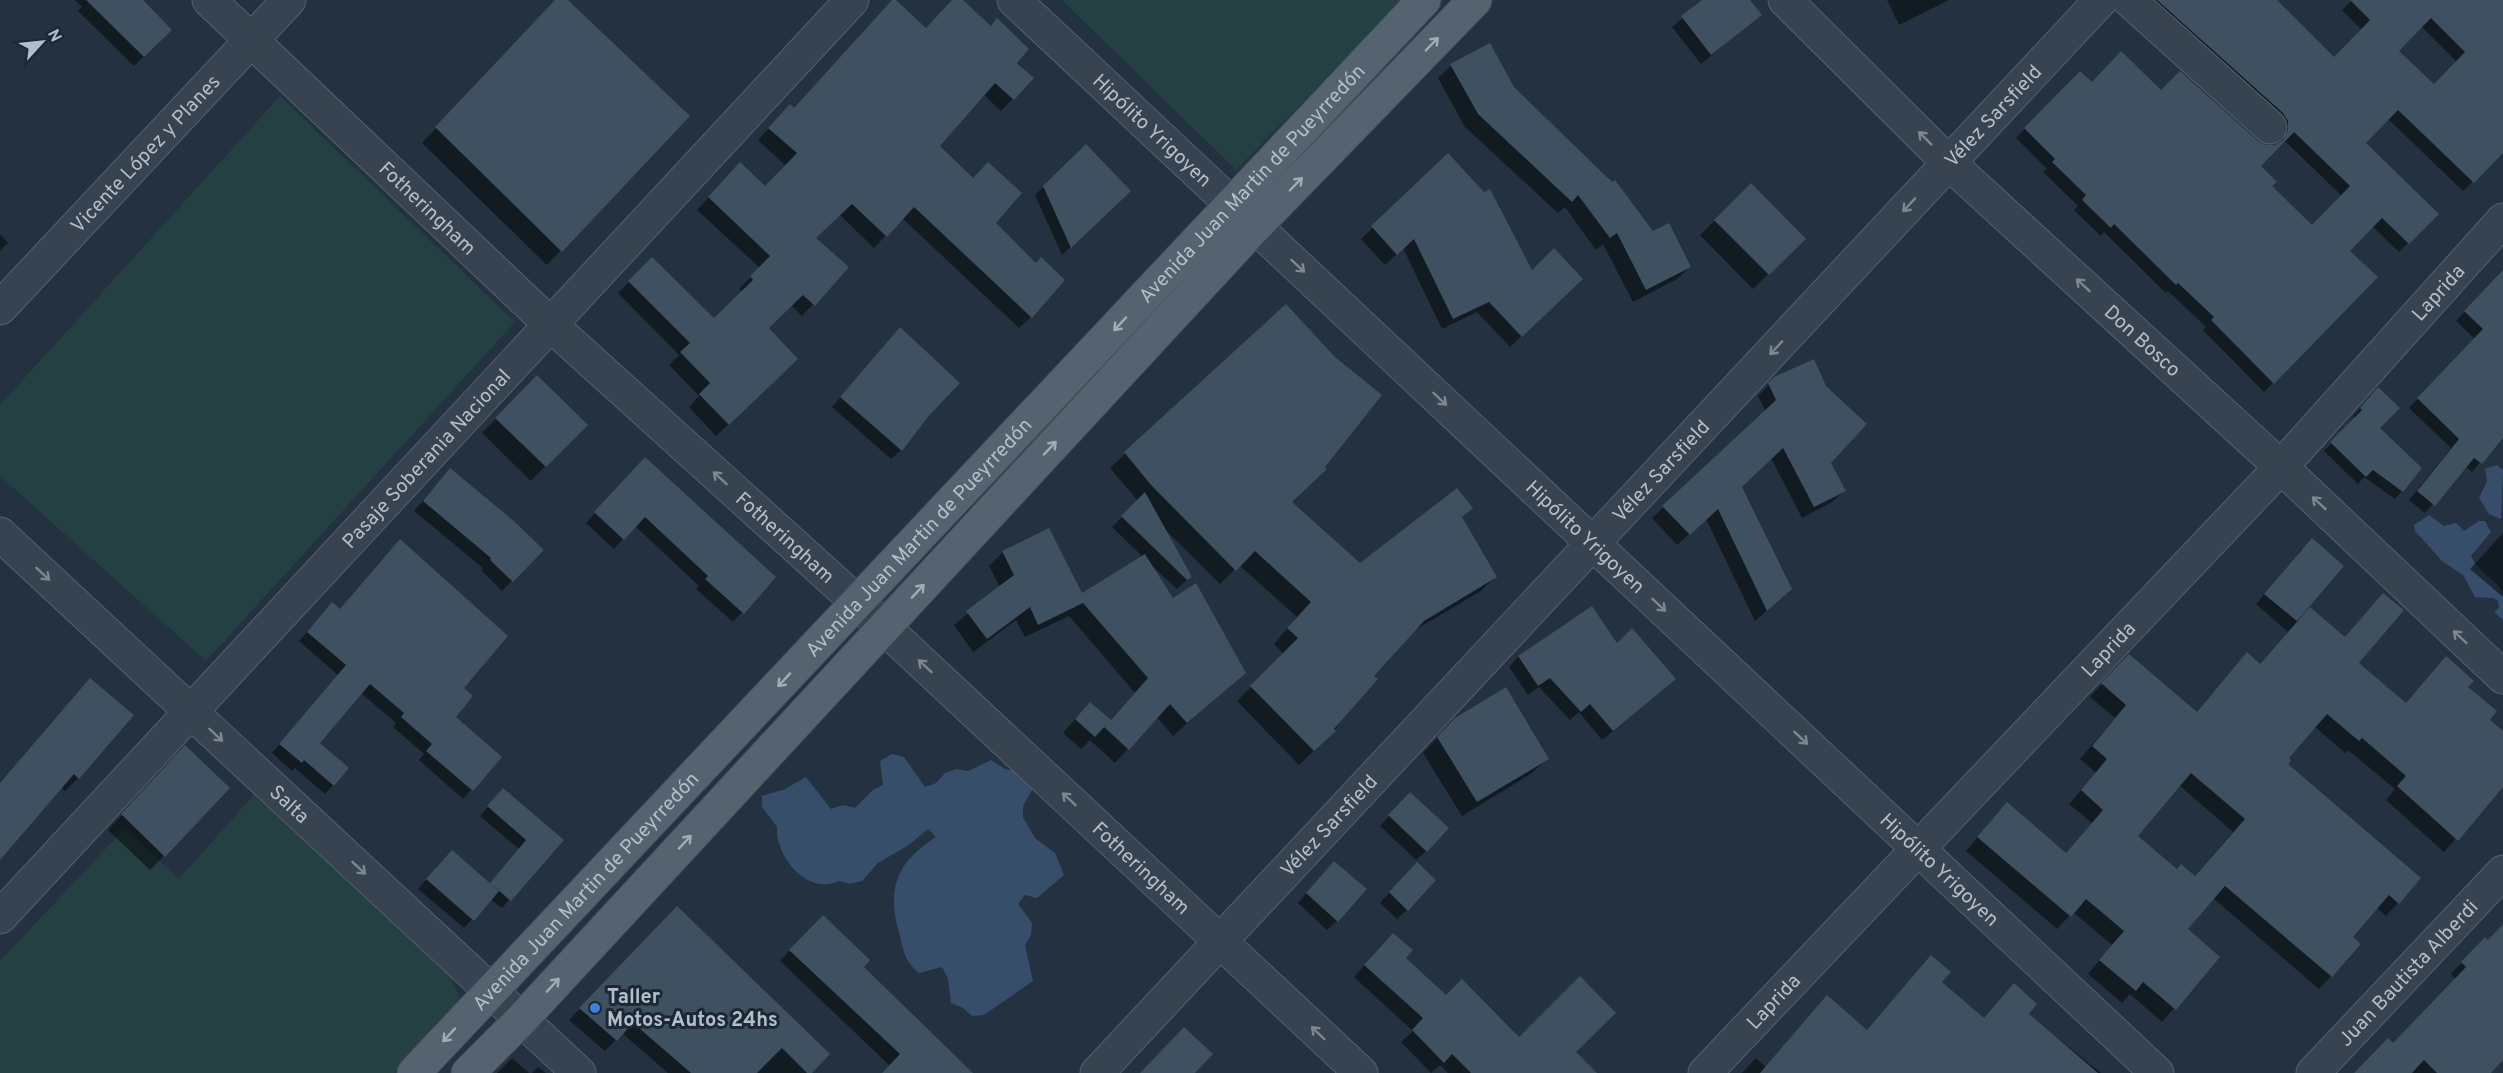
<svg xmlns="http://www.w3.org/2000/svg" width="2503" height="1073" viewBox="0 0 2503 1073" font-family="Overpass,sans-serif">
  <rect width="100%" height="100%" fill="#233141"/>
  <path fill="#254042" d="M1062,0h341l-167,170z
    M280,96l235,226 -309,339 -206,-185v-71z
    M256,792l188,167 16,40 -65,74h-395v-112l125,-133 54,51z"/>
  <path fill="#364e69" d="M2497,465l6,5 -2,49 -12,-5 -10,-16 8,-17 -2,-12z
    M2429,515l15,11 12,-3 8,8 15,-10h6l6,11 -20,24c8,18 28,25 32,38 0,8 0,18 0,26l-9,-8 5,-4 -1,-7 -5,-3 -18,-1 -12,-22 -21,-14 -27,-30 -1,-6z
    M892,754l12,3 21,30 11,-4 9,-10 11,-4 12,2 23,-11 14,9 24,5 6,11 -12,21v11l12,21 20,15 9,22 -27,23 -12,-3 -7,9 14,19 -1,12 -6,10 8,36 -49,34 -12,1 -9,-8 -12,-5 -3,-24 -6,-12 -23,6c-17,-14 -15,-25 -21,-44 -11,-42 0,-68 38,-92l-8,-8 -19,16 -31,18 -16,18 -12,3 -11,-3c-31,15 -64,-24 -62,-54l-15,-20v-11l23,-7 21,-12 25,32 12,-4 12,3 18,-18 10,-5 -3,-24z"/>
  <path fill="#0007" fill-rule="evenodd" d="M75,0h60l35,30 -36,36 -56,-55 4,-4z
    M557,0h9l-5,250 -14,15 -125,-122z
    M954,0h6l72,78 -31,33 -18,-17 -45,52 56,77 37,94 -12,11 -117,-110 -28,30 -35,-34 -24,24 32,29 -45,49 -11,-11 -24,23 17,43 -68,65 -27,-29 10,-11 -30,-31 10,-10 -61,-62 34,-34 62,61 28,-28 -3,-3 21,-21 -63,-58 31,-34 37,12 21,-22 -28,-26 20,-22 148,-88z
    M1704,0h44l12,15 -59,49 -29,-37z
    M1887,0h62l-50,25z
    M2145,0h130l59,59 28,-29 -20,-20 10,-10h151l-2,153 -38,38 -75,-72 -24,24 72,71 -37,38 -27,-26 -24,25 27,26 -111,115 -61,-62 3,-3 -38,-36 -2,2 -62,-61 -3,4 -27,-26 4,-4 -35,-34 4,-3 -31,-31 64,-65 11,11 70,8 104,55 13,-2 1,-15zM2421,26l36,36 -24,24 -36,-35zM2284,140l58,56 -30,31 -42,-41 -12,-20z
    M1451,66l62,22 140,145 37,34 -13,12 -44,23 -30,-58 -7,6 -31,-43 -7,6 -93,-86 -27,-49z
    M1086,146l42,45 -66,64 -27,-60z
    M1448,155l83,117 39,18 -60,57 -33,-35 -35,17 -39,-81 -18,17 -24,-26z
    M1751,185l53,54 -51,50 -53,-54z
    M0,234l8,9 -8,8z
    M2494,282l9,9v144l-31,37 -7,-6 -40,47 -16,-13 42,-52 -42,-40 66,-69 -19,-18z
    M1286,306l5,197 69,62 111,-57 -10,10 34,59 -14,14 -71,42 -38,43 -38,55 -35,34 -62,-64 47,-47 -10,-10 23,-27 -58,-52 -19,19 -56,-56 26,49 -13,12 -27,-25 22,36 72,73 -71,63 -16,-19 -42,46 -25,-23 -9,9 -18,-16 14,-16 33,4 25,-28 -66,-77 -44,21 -9,-17 -43,32 -19,-27 46,-38 -11,-21 14,-14 78,44 62,-39 -31,-30 26,-26 -28,-33z
    M891,338l10,112 -10,9 -59,-52z
    M537,377l48,48 -54,56 -49,-48z
    M1775,379l69,112 -12,11 -30,16 -31,-60 -31,29 39,113 -24,21 -49,-102 -29,26 -25,-27 114,-106 -8,-16z
    M2371,397l7,31 24,63 -7,8 -31,-22 -6,7 -34,-33 32,-33 -3,-2z
    M636,469l138,108 -41,45 -37,-33 3,-3 -64,-60 -21,23 -28,-26z
    M450,470l92,80 -40,41 -21,-21 2,-2 -69,-57z
    M2503,533v64l-33,-28z
    M2302,549l-3,67 45,23 39,-44 -26,68 48,41 41,-46 42,62 15,13v52l-59,67 -58,-52 9,-11 -47,-39 -3,3 -31,-27 -28,33v5l112,139 -12,13 -10,-9 -25,30 -20,39 -12,13 -106,-91 -27,32 32,27 -56,65 -32,-28 -8,9 -34,-29 24,-29 -39,-33 -16,17 -91,-78 28,-34 71,37 27,-31 -23,-19 27,-31 -16,-14 35,-41 -25,-21 27,-29 79,45 51,-58 12,10 29,-33 -32,-28zM2179,785l54,47 -39,45 -17,-6 -41,-35z
    M1591,608l26,37 47,43 -62,52 -23,-28 -9,8 -31,-33 -11,8 -19,-28 9,-10z
    M340,610l122,79 -8,28 46,40 -37,42 -44,-39 5,-6 -31,-27 3,-4 -35,-30 -44,50 16,42 -8,9 -30,-26 -3,3 -20,-18 66,-78 -39,-34 25,-28z
    M131,715l-53,63 -13,13 -4,-4 -61,69v-73z
    M1440,735l107,23 -15,15 -70,43 -39,-63z
    M171,762l-7,94 -14,14 -42,-40z
    M495,798l67,42 -60,68 -12,-9 -26,29 -46,-39 25,-29 47,25 29,-36 -39,-33z
    M1401,803l25,48 -10,9 -36,-34z
    M1325,872l12,49 -10,9 -29,-27z
    M1407,873v37l-10,9 -17,-16z
    M677,908l133,165h-142l-46,-40 -17,18 -36,-31z
    M823,917l38,50 109,106h-86l6,-7 -110,-105z
    M2503,926v132l-14,15h-133l37,-28 63,-66 -5,-5 34,-35 3,3z
    M1381,946l23,12 42,39 73,42 55,13 21,21h-147l-8,-8 -9,8 -30,-31 12,-11 -59,-54z
    M1940,982l43,37 31,-34 13,29 74,59h-359l14,-15 10,9 100,-35z
    M512,1058l17,15h-32z
    M538,1067l8,6h-14z"/>
  <path fill="#3f5060" fill-rule="evenodd" d="M86,0h57l29,30 -28,27z
    M555,0h13l122,116 -128,136 -127,-125z
    M892,0h4l30,28 26,-28h11l28,26 6,-8 32,31 -12,14 17,15 -20,22 -19,-17 -55,63 33,32 15,-16 34,31 -26,30 40,40 5,-6 24,23 -33,38 -118,-111 -27,30 -35,-33 -36,34 33,29 -34,39 -12,-11 -34,33 29,31 -69,66 -30,-31 11,-11 -30,-31 10,-9 -62,-62 24,-24 62,61 39,-38 -3,-4 20,-20 -62,-59 32,-35 25,24 32,-33 -29,-25 22,-24 4,4z
    M1702,0h48l12,15 -51,40 -30,-39z
    M2157,0h120l57,57 36,-37 -20,-20h153v153l-29,30 -76,-73 -32,33 73,71 -30,30 -27,-26 -32,33 28,26 -104,107 -63,-64 3,-3 -36,-34 -2,2 -62,-61 -3,4 -29,-28 4,-5 -34,-33 3,-3 -31,-31 56,-57 12,11 29,-31 40,39 19,-19 78,70 8,4h9l8,-5 5,-10v-9l-5,-8zM2431,18l34,34 -31,32 -35,-33zM2294,132l56,54 -38,39 -40,-39 5,-4 -16,-16z
    M1490,43l24,44 98,95 3,-2 38,51 16,-8 22,44 -45,23 -29,-57 -7,5 -32,-43 -6,7 -94,-88 -28,-50z
    M1086,144l45,47 -60,57 -28,-62z
    M1448,153l36,39 6,-3 42,81 22,-22 29,31 -61,58 -33,-35 -36,17 -39,-80 -17,16 -26,-29z
    M1751,183l55,56 -37,36 -55,-55z
    M2503,270v168l-21,26 -8,-6 -39,48 -18,-15 42,-52 -42,-41 66,-69 -19,-18z
    M1286,304l49,53 47,38 -57,72 2,2 -35,33 68,61 97,-75 16,20 -11,9 35,60 -73,44 -50,55 4,3 -44,50 2,2 -22,20 -64,-65 48,-48 -11,-10 24,-26 -56,-51 -19,20 -85,-86 -27,-33z
    M900,327l60,56 -33,35 -25,33 -62,-54z
    M1814,359l12,27 41,38 -36,39 15,28 -32,16 -31,-59 -41,39 50,102 -25,22 -49,-102 -28,26 -28,-29 114,-106 -8,-17 6,-6z
    M537,375l51,50 -42,42 -51,-49z
    M2378,387l22,21 -20,20 42,40 -19,24 -30,-22 -7,7 -36,-35 32,-32 -2,-2z
    M645,457l131,120 -32,37 -39,-35 3,-3 -63,-59 -21,23 -30,-28z
    M450,468l65,54 29,28 -31,32 -23,-22 1,-2 -68,-57z
    M1145,492l47,85 -5,3 -66,-64z
    M1049,528l33,65 63,-39 28,44 23,-15 50,90 -59,50 -17,-19 -41,46 -25,-23 3,-3 -12,13 -20,-18 15,-17 21,18 37,-42 -65,-75 -45,22 -8,-18 -43,32 -21,-28 48,-36 -12,-24z
    M2312,538l32,28 -47,55 -33,-27z
    M400,539l108,97 -44,52 9,8 -17,21 46,40 -29,34 -47,-40 6,-7 -31,-27 3,-4 -34,-29 -50,59 29,25 -15,18 -30,-26 -2,3 -23,-19 67,-79 -39,-33 25,-30 8,7z
    M2383,593l21,17 -45,53 47,40 40,-47 28,25 -6,6 29,24 -7,9 13,11v56l-45,54 -61,-55 9,-10 -44,-38 -3,3 -32,-27 -38,44 2,3 -3,3 133,114 -22,26 -10,-9 -36,42 8,7 -29,33 -107,-91 -37,43 32,28 -44,53 -33,-28 -7,9 -37,-31 25,-29 -38,-32 -15,18 -94,-80 30,-35 59,51 37,-43 -22,-20 26,-31 -15,-13 34,-41 -25,-22 28,-29 68,58 50,-60 13,12 50,-57 35,30zM2191,773l54,46 -50,57 -14,-12 -4,5 -39,-33z
    M1592,606l25,37 15,-15 44,51 -63,52 -23,-27 -9,8 -31,-34 -12,8 -20,-30z
    M90,678l44,37 -55,64 -5,-5 -74,86v-77z
    M1506,687l43,72 -72,43 -40,-65 18,-19z
    M185,745l45,43 -65,69 -44,-43z
    M503,788l61,52 -53,61 -21,-18 36,-43 -39,-34z
    M1410,792l39,36 -22,24 -39,-37z
    M452,850l47,41 -25,30 -48,-42z
    M1334,861l33,28 -29,33 -32,-29z
    M1417,862l19,18 -28,31 -19,-19z
    M677,906l153,148 -18,19h-5l-25,-25 -25,25h-66l-58,-50 -16,18 -38,-33z
    M823,915l47,45 -6,7 109,106h-91l18,-19 -111,-104z
    M2503,924v136l-12,13h-54l-13,-13 -12,13h-58l34,-35 5,5 73,-76 -5,-5 24,-25 3,3z
    M1393,933l20,17 -7,8 40,37 16,-16 57,58 61,-61 36,37 -40,39 21,21h-126l-19,-19 -8,9 -32,-33 11,-12 -59,-53z
    M1931,955l20,17 -9,10 42,36 30,-35 23,21 -8,10 69,59h-338l67,-78 40,35z
    M1184,1027l29,27 -18,19h-55z"/>
  <g fill="none" stroke-linecap="round" stroke-linejoin="round">
    <g stroke="#55616e" stroke-width="35">
      <g id="minor">
        <path id="s1" d="M209,0l342,325 306,277 504,471"/>
        <path id="s2" d="M1014,0l1143,1073"/>
        <path id="s3" d="M1785,0l164,163 332,304 222,210"/>
        <path d="M2129,0l141,127"/>
        <path id="s4" d="M0,308l289,-308"/>
        <path id="s5" d="M0,534l579,539"/>
        <path id="s6" d="M0,917l852,-917"/>
        <path id="s7" d="M1097,1073l1004,-1073"/>
        <path id="s8" d="M1705,1073l576,-606 222,-247"/>
        <path id="s9" d="M2313,1073l190,-201"/>
      </g>
    </g>
    <g stroke="#414c59" stroke-width="35">
      <g id="major">
        <path id="s10" d="M414,1073l1010,-1073"/>
        <path d="M468,1073l54,-54 728,-787 225,-232"/>
      </g>
    </g>
    <use href="#minor" stroke="#374350" stroke-width="33"/>
    <use href="#major" stroke="#556270" stroke-width="33"/>
  </g>
  <defs><path id="oneway-shaft" d="M-6 0H5M1.5-3L5.5 0L1.5 3" fill="none" stroke-width="1.6" stroke-linecap="round" stroke-linejoin="round" transform="scale(1.5)"/></defs>
  <g stroke="#a1acb9">
    <use href="#oneway-shaft" transform="translate(1432 44) rotate(-46)"/>
    <use href="#oneway-shaft" transform="translate(1296 184) rotate(-46)"/>
    <use href="#oneway-shaft" transform="translate(1120 324) rotate(133)"/>
    <use href="#oneway-shaft" transform="translate(1050 448) rotate(-47)"/>
    <use href="#oneway-shaft" transform="translate(918 591) rotate(-47)"/>
    <use href="#oneway-shaft" transform="translate(784 680) rotate(133)"/>
    <use href="#oneway-shaft" transform="translate(685 842) rotate(-47)"/>
    <use href="#oneway-shaft" transform="translate(553 985) rotate(-47)"/>
    <use href="#oneway-shaft" transform="translate(449 1035) rotate(133)"/>
  </g>
  <g stroke="#7c8794">
    <use href="#oneway-shaft" transform="translate(1925 138) rotate(-135)"/>
    <use href="#oneway-shaft" transform="translate(1909 205) rotate(133)"/>
    <use href="#oneway-shaft" transform="translate(1298 266) rotate(43)"/>
    <use href="#oneway-shaft" transform="translate(2083 285) rotate(-137)"/>
    <use href="#oneway-shaft" transform="translate(1776 348) rotate(133)"/>
    <use href="#oneway-shaft" transform="translate(1440 399) rotate(43)"/>
    <use href="#oneway-shaft" transform="translate(720 478) rotate(-138)"/>
    <use href="#oneway-shaft" transform="translate(2319 503) rotate(-137)"/>
    <use href="#oneway-shaft" transform="translate(43 574) rotate(43)"/>
    <use href="#oneway-shaft" transform="translate(1659 605) rotate(43)"/>
    <use href="#oneway-shaft" transform="translate(2460 637) rotate(-137)"/>
    <use href="#oneway-shaft" transform="translate(925 666) rotate(-137)"/>
    <use href="#oneway-shaft" transform="translate(216 735) rotate(43)"/>
    <use href="#oneway-shaft" transform="translate(1801 738) rotate(43)"/>
    <use href="#oneway-shaft" transform="translate(1069 799) rotate(-137)"/>
    <use href="#oneway-shaft" transform="translate(359 868) rotate(43)"/>
    <use href="#oneway-shaft" transform="translate(1318 1033) rotate(-136)"/>
  </g>
  <circle fill="#3f7fe0" stroke="#1c2836" stroke-width="2" cx="595" cy="1008" r="6"/>
  <g text-anchor="middle" stroke-width="6" stroke-linejoin="round" paint-order="stroke">
    <g font-size="20" fill="#b4becb" stroke="#1c2836">
      <text dy="7" stroke="none"><textPath href="#s7" startOffset="1311">Vélez Sarsfield</textPath></text>
      <text dy="7" stroke="none"><textPath href="#s2" startOffset="190">Hipólito Yrigoyen</textPath></text>
      <text dy="7" stroke="none"><textPath href="#s4" startOffset="212">Vicente López y Planes</textPath></text>
      <text dy="7" stroke="none"><textPath href="#s10" startOffset="1222">Avenida Juan Martin de Pueyrredón</textPath></text>
      <text dy="7" stroke="none"><textPath href="#s1" startOffset="302">Fotheringham</textPath></text>
      <text dy="7" stroke="none"><textPath href="#s8" startOffset="1071">Laprida</textPath></text>
      <text dy="7" stroke="none"><textPath href="#s3" startOffset="494">Don Bosco</textPath></text>
      <text dy="7" stroke="none"><textPath href="#s6" startOffset="626">Pasaje Soberania Nacional</textPath></text>
      <text dy="7" stroke="none"><textPath href="#s7" startOffset="825">Vélez Sarsfield</textPath></text>
      <text dy="7" stroke="none"><textPath href="#s2" startOffset="784">Hipólito Yrigoyen</textPath></text>
      <text dy="7" stroke="none"><textPath href="#s1" startOffset="788">Fotheringham</textPath></text>
      <text dy="7" stroke="none"><textPath href="#s10" startOffset="736">Avenida Juan Martin de Pueyrredón</textPath></text>
      <text dy="7" stroke="none"><textPath href="#s8" startOffset="585">Laprida</textPath></text>
      <text dy="7" stroke="none"><textPath href="#s5" startOffset="396">Salta</textPath></text>
      <text dy="7" stroke="none"><textPath href="#s7" startOffset="339">Vélez Sarsfield</textPath></text>
      <text dy="7" stroke="none"><textPath href="#s1" startOffset="1274">Fotheringham</textPath></text>
      <text dy="7" stroke="none"><textPath href="#s2" startOffset="1270">Hipólito Yrigoyen</textPath></text>
      <text dy="7" stroke="none"><textPath href="#s10" startOffset="250">Avenida Juan Martin de Pueyrredón</textPath></text>
      <text dy="7" stroke="none"><textPath href="#s9" startOffset="138">Juan Bautista Alberdi</textPath></text>
      <text dy="7" stroke="none"><textPath href="#s8" startOffset="99">Laprida</textPath></text>
    </g>
    <g font-size="20" font-weight="bold" fill="#b4becb" stroke="#1c2836" text-anchor="start">
      <text x="607" y="1003">Taller<tspan x="607" dy="23">Motos-Autos 24hs</tspan></text>
    </g>
  </g>
  <g transform="translate(42 42) rotate(63)" stroke="#1c2836" stroke-width="4.5" paint-order="stroke">
  <path d="M0-4.5L10 22L0 15L-10 22Z" fill="#b4becb"/>
  <text y="-9" font-size="16" font-weight="bold" text-anchor="middle" fill="#b4becb">N</text>
  </g>
</svg>
